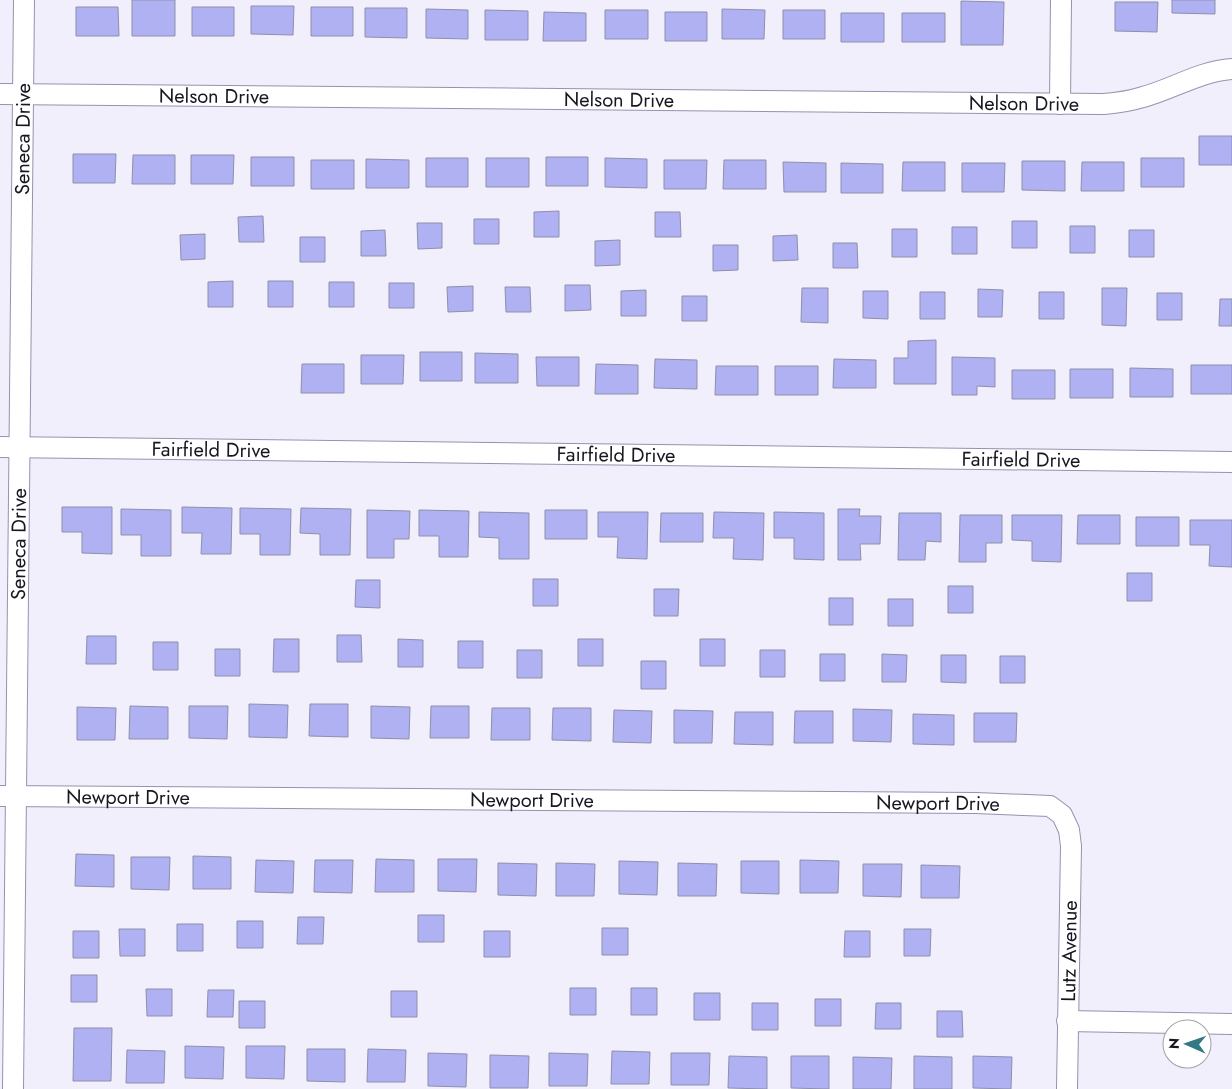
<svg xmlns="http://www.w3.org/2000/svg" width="1232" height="1089" viewBox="0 0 1232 1089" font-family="Jost,sans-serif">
  <rect width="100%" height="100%" fill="#f2effc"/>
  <path fill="#afb1f2" stroke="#8d8fac" d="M132,0h43v36h-43z
    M1172,0h43v14l-43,-1z
    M961,1l43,1 -1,43h-42z
    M1115,2h43l-1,30 -42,-1z
    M251,6h43l-1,29 -42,-1z
    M76,7h42l1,29h-43z
    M192,7h42v29h-42z
    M311,7h42v29h-42z
    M365,8h42v30l-42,-1z
    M426,9l42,1v29l-42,-1z
    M722,9l43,1 -1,29h-42z
    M485,10l43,1v29h-43z
    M605,10h43v29h-43z
    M783,10h42v29h-42z
    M544,12l42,1v28h-43z
    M665,12h42v29h-42z
    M841,13h43v29h-43z
    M902,13h43v29h-43z
    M1199,136h33v29h-33z
    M73,154h43l-1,29h-42z
    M133,155h42v29h-43z
    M191,155h43l-1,29h-42z
    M251,157h43v29h-43z
    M546,157h42v29h-42z
    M426,158h42v29h-42z
    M486,158h43v29h-43z
    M605,158l42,1v29l-42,-1z
    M1141,158h43v29h-43z
    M366,159l43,1v28h-43z
    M311,160h43v29h-43z
    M664,160h43l-1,29h-42z
    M724,160h42v29h-43z
    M1022,161h43v30l-43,-1z
    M783,162l43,1v29h-42z
    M903,162h42v29h-43z
    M1082,162h42v29h-43z
    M841,163l42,1v29h-42z
    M962,163h43l-1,29h-42z
    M559,211v26h-25v-25z
    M655,212h25l1,25h-26z
    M263,216l1,26h-25l-1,-25z
    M474,219h25v25h-25z
    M1012,221h25v27h-25z
    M417,223h25v25l-24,1z
    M1070,226h25v27h-25z
    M952,227h25v27h-25z
    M892,229h25v28h-25z
    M385,230l1,26h-25v-25z
    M1129,230h25v27h-25z
    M205,234v25l-24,1 -1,-25z
    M797,235l1,25 -25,1v-25z
    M300,237h25v25h-25z
    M620,240v25l-25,1v-25z
    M833,243h24l1,25h-25z
    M713,245h25v25l-25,1z
    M233,281v26h-25v-25z
    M268,281h25v26h-25z
    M329,282h25v25h-25z
    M389,283h25v25h-25z
    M565,285h25l1,25 -26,1z
    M473,286v25l-25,1 -1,-25z
    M505,287h25l1,25h-25z
    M802,288h26v35l-27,-1z
    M1102,288h25l-1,38 -24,-1z
    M978,289l25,1 -1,27h-24z
    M646,290v26h-25v-25z
    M863,291h25v28l-25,-1z
    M920,292h25v27h-25z
    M1039,292h25v27h-25z
    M1157,293h25v27h-25z
    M682,296h25v25h-25z
    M1220,299h12v27h-13z
    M936,340v44h-42v-26h14v-17z
    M420,352h42v29h-42z
    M475,353l43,1v29h-43z
    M361,355h43l-1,29h-42z
    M536,357h43v29h-42z
    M952,357l43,1v29l-18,-1v9h-25z
    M655,359l42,1v29l-43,-1z
    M834,359l42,1v28h-43z
    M302,364h42v29h-43z
    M596,364l42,1v29h-43z
    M1191,365h41v29h-41z
    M716,366h42v29h-43z
    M775,366h43v29h-43z
    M1130,368l43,1v28h-43z
    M1070,369h43v29h-43z
    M1012,370h43v29h-43z
    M62,507h50v47l-30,-1v-21h-20z
    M182,507l50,1 -1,46h-30l1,-21h-20z
    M240,508l51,1 -1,46h-30v-21h-20z
    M301,508l50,1 -1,46h-30v-21l-20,-1z
    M121,509l50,1v46h-30v-21h-20z
    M838,509h22l-1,7h22l-1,28h-20l1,16h-23z
    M367,510l43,1 -1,28h-15v19h-27z
    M419,510l50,1 -1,46h-29v-21h-20z
    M545,510h42v29h-42z
    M479,512l50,1v46h-30v-21l-20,-1z
    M598,512h50l-1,47 -30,-1 1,-21h-20z
    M714,512l50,1 -1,47 -30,-1 1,-21h-21z
    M774,512l50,1v47l-30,-1v-21h-20z
    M661,513h42v29h-43z
    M899,513h42v29l-15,-1 -1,19h-27z
    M960,515h42v28h-16v19h-27z
    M1012,515h50l-1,47 -29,-1v-20l-20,-1z
    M1078,515h42v29h-43z
    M1136,517h43v29h-43z
    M1190,520h42v47l-23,-1 1,-21h-20z
    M1127,573h25v28h-25z
    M533,579h25v27h-25z
    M356,580h24v28l-25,-1z
    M948,586h25v27h-25z
    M654,589h25l-1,27h-24z
    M829,598h24v27h-24z
    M888,599h25v27h-25z
    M337,635h24l1,27h-25z
    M87,636h29v28h-30z
    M274,639h25v33h-26z
    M398,639l25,1v27h-25z
    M578,639h25v27h-25z
    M700,639h25v27h-25z
    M458,641h25v27h-25z
    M153,642h25v28h-25z
    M215,649h25v27h-25z
    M517,650h25v28h-25z
    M760,650h25v27h-25z
    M820,654h25v27h-25z
    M882,654l25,1 -1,27h-24z
    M941,655h25v28l-25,-1z
    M1000,656h25v27h-25z
    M641,661h25v28h-25z
    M249,704l39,1 -1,33 -38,-1z
    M310,704h38v33l-39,-1z
    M130,706l38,1v32h-39z
    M189,706h39l-1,33 -38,-1z
    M371,706l39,1 -1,32 -38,-1z
    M431,706h38v32h-39z
    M77,707l39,1 -1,32h-38z
    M492,708h38v32h-39z
    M553,708h38v33l-39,-1z
    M853,709l39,1 -1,32 -38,-1z
    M614,710l38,1 -1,32 -38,-1z
    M674,710l39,1 -1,32h-38z
    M795,711h38v32h-39z
    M735,712h38v33l-39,-1z
    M974,713h43l-1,29h-42z
    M913,714l41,1v30l-41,-1z
    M76,854l38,1v32l-39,-1z
    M193,856l38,1v32h-38z
    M131,857h39l-1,33 -38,-1z
    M376,859l38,1v32h-39z
    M438,859h39l-1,33 -38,-1z
    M256,860l38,1 -1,32 -38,-1z
    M315,860h38l-1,33 -38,-1z
    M800,860l39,1 -1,32h-38z
    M619,861l39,1 -1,33 -38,-1z
    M741,861h38v33l-38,-1z
    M498,863l39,1 -1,32 -38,-1z
    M556,863l39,1 -1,32h-38z
    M678,863l39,1 -1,32h-38z
    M863,864h39l-1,33 -38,-1z
    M921,865l39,1 -1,32h-38z
    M418,915h26v27h-26z
    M298,917h26l-1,27h-26z
    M237,921h26v27h-26z
    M177,924h26v27h-26z
    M602,928h26v27h-26z
    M119,929h26v27h-25z
    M904,929h27l-1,27h-26z
    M73,931h26v27h-26z
    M484,931h26v26h-26z
    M845,931h25v26h-26z
    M71,975h26v27h-26z
    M570,988h26v27h-26z
    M631,988h26v27h-26z
    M146,989h26v27h-25z
    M208,990h26l-1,27h-26z
    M391,991h26v26h-26z
    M694,993h26v27h-26z
    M815,999h26v27h-26z
    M239,1001h26v27h-26z
    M752,1003h26v27h-26z
    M876,1003h25v26h-26z
    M937,1011h25l1,26h-26z
    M74,1028h38l-1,53h-38z
    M185,1046l39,1 -1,32 -38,-1z
    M246,1046h39l-1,33 -38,-1z
    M307,1049h38v33l-38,-1z
    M368,1049l38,1 -1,32h-38z
    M127,1050l38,1 -1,32h-38z
    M612,1051l38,1 -1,32h-38z
    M428,1053l39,1 -1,33 -38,-1z
    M549,1053l39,1 -1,32h-38z
    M671,1053h39l-1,32h-38z
    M490,1055l39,1 -1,32h-38z
    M729,1056l38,1v32l-39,-1z
    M791,1056h38v33l-38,-1z
    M914,1056l38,1v32h-38z
    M973,1056l39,1 -1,32 -38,-1z
    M853,1057l39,1 -1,31h-38z"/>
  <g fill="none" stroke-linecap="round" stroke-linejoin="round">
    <g stroke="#9791af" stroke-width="22">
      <g id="street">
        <path id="s1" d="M0,94l1104,10c13,-1 26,-3 39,-7 30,-8 57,-26 89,-28"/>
        <path d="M1060,104l1,-104"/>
        <path id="s2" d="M0,447l1232,15"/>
        <path id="s3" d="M0,796l976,7 74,3 12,9 7,15 2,16 -4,243"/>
        <path d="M1067,1021l165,3"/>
        <path id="s4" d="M13,1089l11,-1089"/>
      </g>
    </g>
    <use href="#street" stroke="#fff" stroke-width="20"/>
  </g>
  <g text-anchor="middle" stroke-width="4" stroke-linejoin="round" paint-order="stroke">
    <g font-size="20" fill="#191621" stroke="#fff">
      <text dy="7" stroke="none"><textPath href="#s1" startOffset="214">Nelson Drive</textPath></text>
      <text dy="7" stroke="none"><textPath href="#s1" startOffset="619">Nelson Drive</textPath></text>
      <text dy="7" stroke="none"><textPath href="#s1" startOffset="1024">Nelson Drive</textPath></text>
      <text dy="7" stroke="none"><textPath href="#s4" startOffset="950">Seneca Drive</textPath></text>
      <text dy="7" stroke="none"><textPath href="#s2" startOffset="211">Fairfield Drive</textPath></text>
      <text dy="7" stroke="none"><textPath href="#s2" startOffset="616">Fairfield Drive</textPath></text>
      <text dy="7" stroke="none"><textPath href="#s2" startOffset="1021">Fairfield Drive</textPath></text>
      <text dy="7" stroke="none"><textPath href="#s4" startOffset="545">Seneca Drive</textPath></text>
      <text dy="7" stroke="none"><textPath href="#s3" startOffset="128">Newport Drive</textPath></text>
      <text dy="7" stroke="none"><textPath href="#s3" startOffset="532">Newport Drive</textPath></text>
      <text dy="7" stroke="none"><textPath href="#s3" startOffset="938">Newport Drive</textPath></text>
      <text transform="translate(1069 951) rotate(-89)" y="7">Lutz Avenue</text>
    </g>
  </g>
  <g transform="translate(1187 1044) rotate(272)"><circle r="24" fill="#ffffff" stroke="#a3a2a6"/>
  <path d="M0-4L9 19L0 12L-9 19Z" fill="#327885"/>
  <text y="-8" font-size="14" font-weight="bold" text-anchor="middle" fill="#191621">N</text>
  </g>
</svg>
